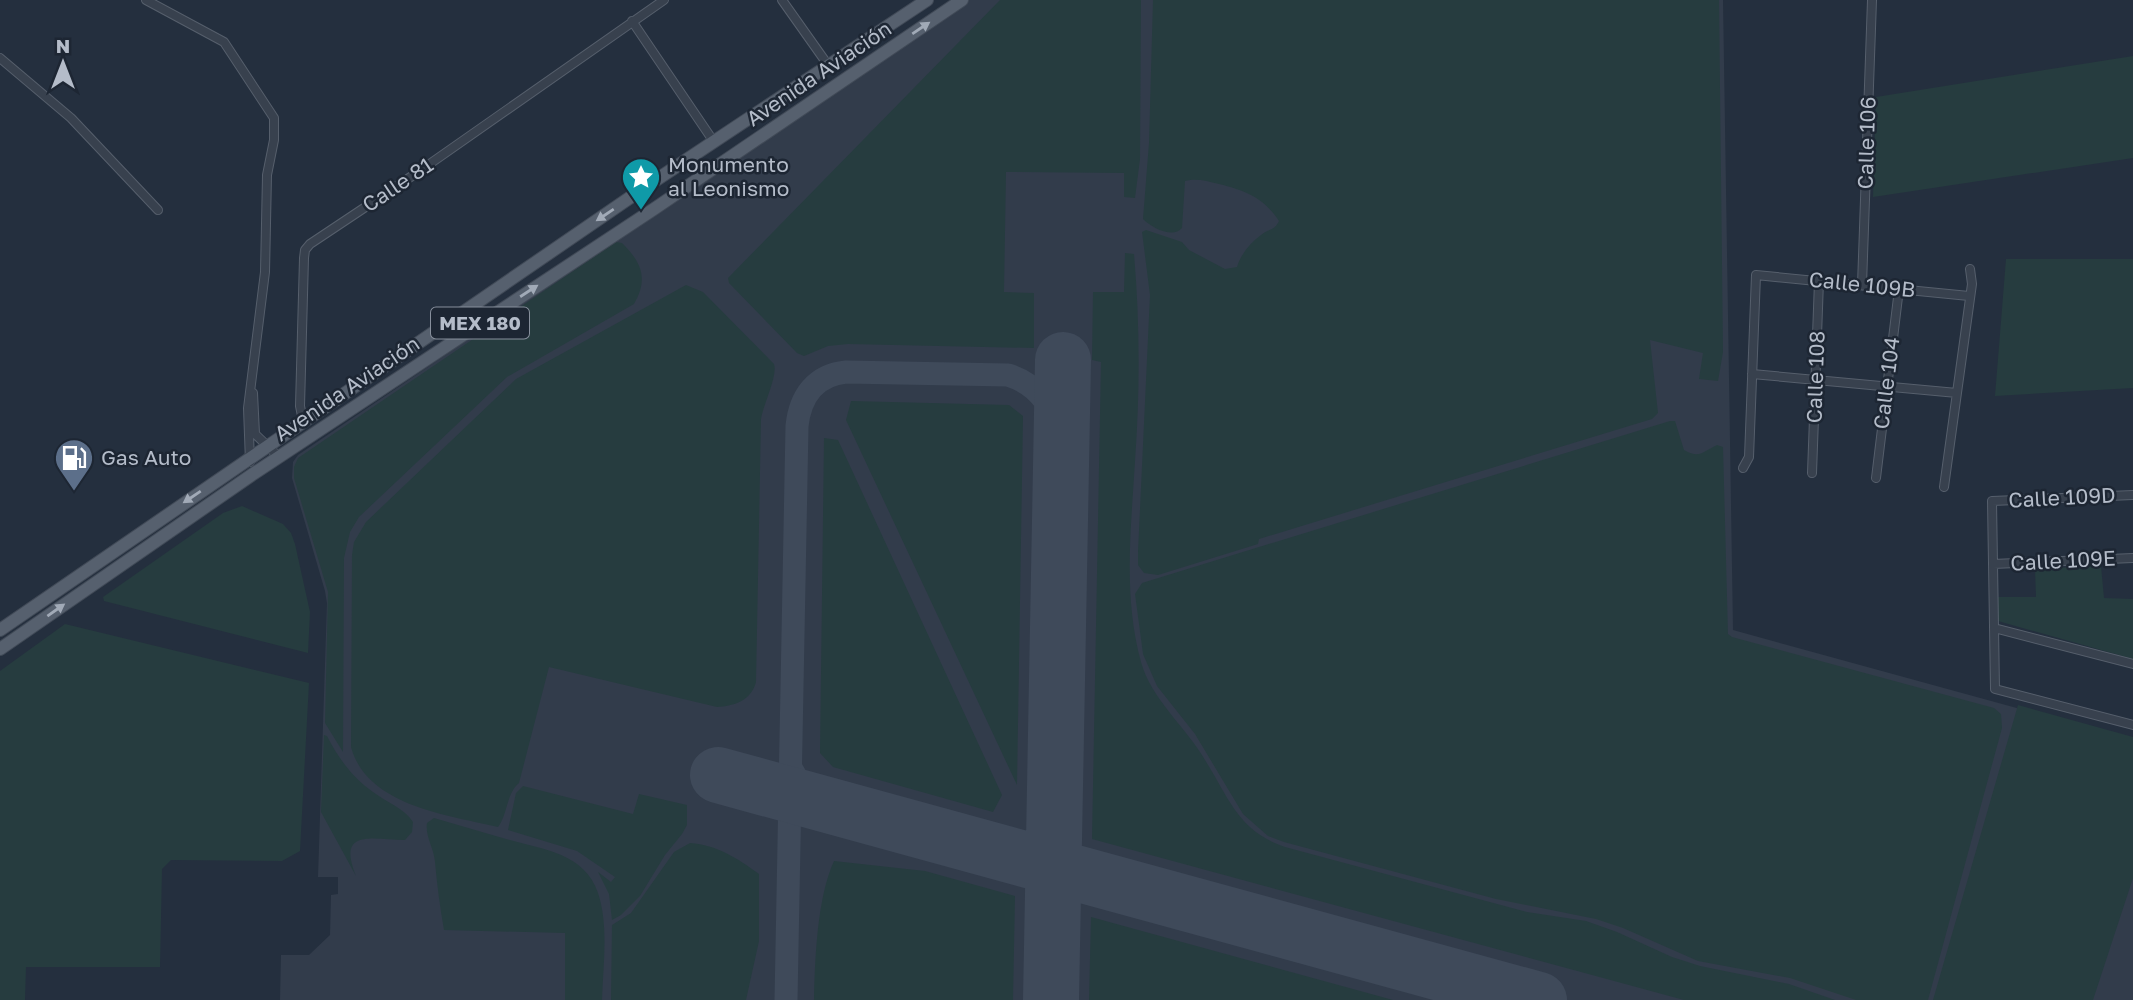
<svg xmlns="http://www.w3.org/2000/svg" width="2133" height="1000" viewBox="0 0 2133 1000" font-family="'Golos Text',sans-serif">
  <rect width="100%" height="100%" fill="#242f3e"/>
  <path fill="#323c4b" d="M969,0h754l10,630 400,110v260h-1853l1,-45h28l21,-20 1,-40 7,-1v-17h-20l9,-274 -2,-12 -33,-113 1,-16 5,-7z"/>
  <path fill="#263c3f" d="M1000,0h141l-1,159 -5,39 -11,-1v-24l-118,-1 -2,120 30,1v55l-186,-4 -20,2 -24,10 -7,-3 -68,-70 -1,-5z
    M1153,0h566l4,352 -5,29 -19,-2 4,-26 -53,-13 8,73 -6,6 -393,120 -1,5 -100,31 -14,-2 -6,-8v-13l12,-257 -8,-63 4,-2 36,12 7,8 36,19 12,-2c4,-13 13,-24 24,-32 8,-6 14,-5 18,-14 -16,-24 -33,-30 -60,-37 -13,-3 -22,-6 -34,-3l-3,47c-9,11 -30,0 -39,-9l6,-76z
    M2133,56v102l-260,39 3,-100z
    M616,242l6,1c19,19 27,35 12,61l-127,73 -148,140 -9,15 -6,26 -1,194 -18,-29 3,-131 -34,-114v-11l4,-9z
    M1125,253l9,1c6,69 6,138 1,207 -4,68 -12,135 6,201 10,37 45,65 64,98 24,38 33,71 80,87l242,65 59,9 31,11 55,25 28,9 89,18 46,16h-151l-592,-161 9,-477 -9,-2 1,-68h31z
    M2006,259h127v129l-138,8z
    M686,285l17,7 71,72c4,12 -11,41 -13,55l-5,263c-5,19 -22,24 -39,25l-168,-40 -30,116c-13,11 -11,31 -21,44 -50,-12 -131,-21 -147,-80l1,-192 2,-13 12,-20 150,-143z
    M851,401l158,4 14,11 -6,369 -171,-365z
    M1670,421h5l9,29c16,9 18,2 33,-5l6,2 5,187 4,3 262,71 7,6 1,14 -74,272h-72l-66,-22 -92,-17 -75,-33 -27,-9 -100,-20 -212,-57 -16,-6 -25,-22 -48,-80 -38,-48 -14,-32 -8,-60 7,-11z
    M824,438l14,2 164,355 -9,17 -160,-45 -13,-14z
    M242,506l41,18 8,9 4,11 15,68 -2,41 -204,-52 -1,-4 120,-84z
    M2101,566l3,32 29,1v60l-135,-38v-24h38l-1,-28z
    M65,624l244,59 -9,168 -18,10 -111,-1 -9,9 -2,98h-134l-1,33h-25v-329z
    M2018,705l115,32v141l-40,122h-160z
    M324,735l3,1c11,22 26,42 46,56 13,10 31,16 40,30l-1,10 -7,8c-31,0 -69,-13 -49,36l-35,-64z
    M523,786l110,28 6,-20 48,11v20l-5,9 -17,21 -25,41 -19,19 -9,5 -3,-26 -11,-22 13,10 4,-5 -38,-26 -69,-21 8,-37z
    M434,818c24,7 48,14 72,21 35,10 79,14 92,54 11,33 5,73 4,107h-37v-67l-121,-3c-4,-23 -7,-45 -9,-68 -1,-14 -10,-25 -8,-39z
    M690,843c27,2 47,15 69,31v67l-13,59h-135l1,-75 19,-12 43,-61z
    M834,861l91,10 90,25 -2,104h-199c1,-41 3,-102 20,-139z
    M1091,917l302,83h-304z"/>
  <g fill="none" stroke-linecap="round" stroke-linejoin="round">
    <path stroke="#3f4a5a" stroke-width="23" d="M791,768l12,21 27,17
      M786,1000l11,-574c3,-29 18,-51 49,-54l162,3c32,10 46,34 53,65"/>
    <path stroke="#3f4a5a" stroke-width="56" d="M718,775l821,225
      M1051,1000l12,-640"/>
    <g stroke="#565f6c" stroke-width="10">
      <path id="street" d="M146,0l78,42 50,76v22l-7,35 -2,97 -17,136 2,54
        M782,0l46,65
        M632,21l82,121
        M0,58l71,60 87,92
        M1862,285l10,-285
        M1752,374l205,19
        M253,393l2,41 24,23
        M303,421l-3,-15 4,-148 1,-8 5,-6 111,-74 243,-170
        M1743,468l6,-11 7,-182 213,21
        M1812,473l7,-192
        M1876,478l23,-189
        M1944,487l28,-203 -2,-15
        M2133,495l-141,6 3,188 138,36
        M1993,564l140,-6
        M1994,628l139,36"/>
    </g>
    <g stroke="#414a57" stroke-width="14">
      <path id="primary" d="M0,630l641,-440 286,-190
        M0,649l253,-175 401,-265 308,-209"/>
    </g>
    <use href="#street" stroke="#38414e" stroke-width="8"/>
    <use href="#primary" stroke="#56606e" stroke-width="12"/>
  </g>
  <defs><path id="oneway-solid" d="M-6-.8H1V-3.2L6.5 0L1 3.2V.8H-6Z" transform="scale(1.75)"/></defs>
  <g fill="#a1aab7">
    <use href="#oneway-solid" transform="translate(921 28) rotate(-34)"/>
    <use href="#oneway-solid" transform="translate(605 215) rotate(146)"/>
    <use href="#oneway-solid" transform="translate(529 291) rotate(-33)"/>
    <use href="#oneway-solid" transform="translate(192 497) rotate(146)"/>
    <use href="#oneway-solid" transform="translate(56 610) rotate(-35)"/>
  </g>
  <defs>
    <g id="sight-pin" transform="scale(2.0125)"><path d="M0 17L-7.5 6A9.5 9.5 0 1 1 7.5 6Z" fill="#0f9aa8" stroke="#1d2633"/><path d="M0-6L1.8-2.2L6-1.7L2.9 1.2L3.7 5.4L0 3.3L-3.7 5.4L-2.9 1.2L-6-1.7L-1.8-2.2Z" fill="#fff"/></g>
    <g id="fuel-pin" transform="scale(2.0125)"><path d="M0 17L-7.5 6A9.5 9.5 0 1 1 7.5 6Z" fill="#5c6f8a" stroke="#1d2633"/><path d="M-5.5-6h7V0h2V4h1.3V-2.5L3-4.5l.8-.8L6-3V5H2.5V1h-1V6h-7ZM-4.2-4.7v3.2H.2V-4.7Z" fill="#fff"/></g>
  </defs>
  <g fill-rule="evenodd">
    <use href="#sight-pin" x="641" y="177"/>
    <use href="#fuel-pin" x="74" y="458"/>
  </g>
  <g text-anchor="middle" stroke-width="5" stroke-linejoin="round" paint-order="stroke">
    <rect fill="#1d2633" stroke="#878f9c" stroke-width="2" x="431" y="307.5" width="98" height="31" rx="5"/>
    <g font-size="19" font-weight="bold" fill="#b4bcc9">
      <text x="480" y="330">MEX 180</text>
    </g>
    <g font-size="21" fill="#b4bcc9" stroke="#1d2633">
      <text transform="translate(819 74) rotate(-34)" y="7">Avenida Aviación</text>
      <text transform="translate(1867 143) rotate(-88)" y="7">Calle 106</text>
      <text transform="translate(398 185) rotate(-34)" y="7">Calle 81</text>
      <text transform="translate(1862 285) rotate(6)" y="7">Calle 109B</text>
      <text transform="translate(1816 377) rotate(-88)" y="7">Calle 108</text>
      <text transform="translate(1887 383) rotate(-83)" y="7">Calle 104</text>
      <text transform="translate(347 389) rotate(-34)" y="7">Avenida Aviación</text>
      <text transform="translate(2062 498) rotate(-3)" y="7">Calle 109D</text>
      <text transform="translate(2063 561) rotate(-3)" y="7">Calle 109E</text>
    </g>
    <g font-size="21" fill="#b4bcc9" stroke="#1d2633" text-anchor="start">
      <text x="668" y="172">Monumento<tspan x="668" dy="24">al Leonismo</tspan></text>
      <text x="101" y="465">Gas Auto</text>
    </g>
  </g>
  <g transform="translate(63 63)" stroke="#1d2633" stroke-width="5" paint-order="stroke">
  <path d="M0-5L12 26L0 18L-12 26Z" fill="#b4bcc9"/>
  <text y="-10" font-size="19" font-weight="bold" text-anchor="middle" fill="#b4bcc9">N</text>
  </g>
</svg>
